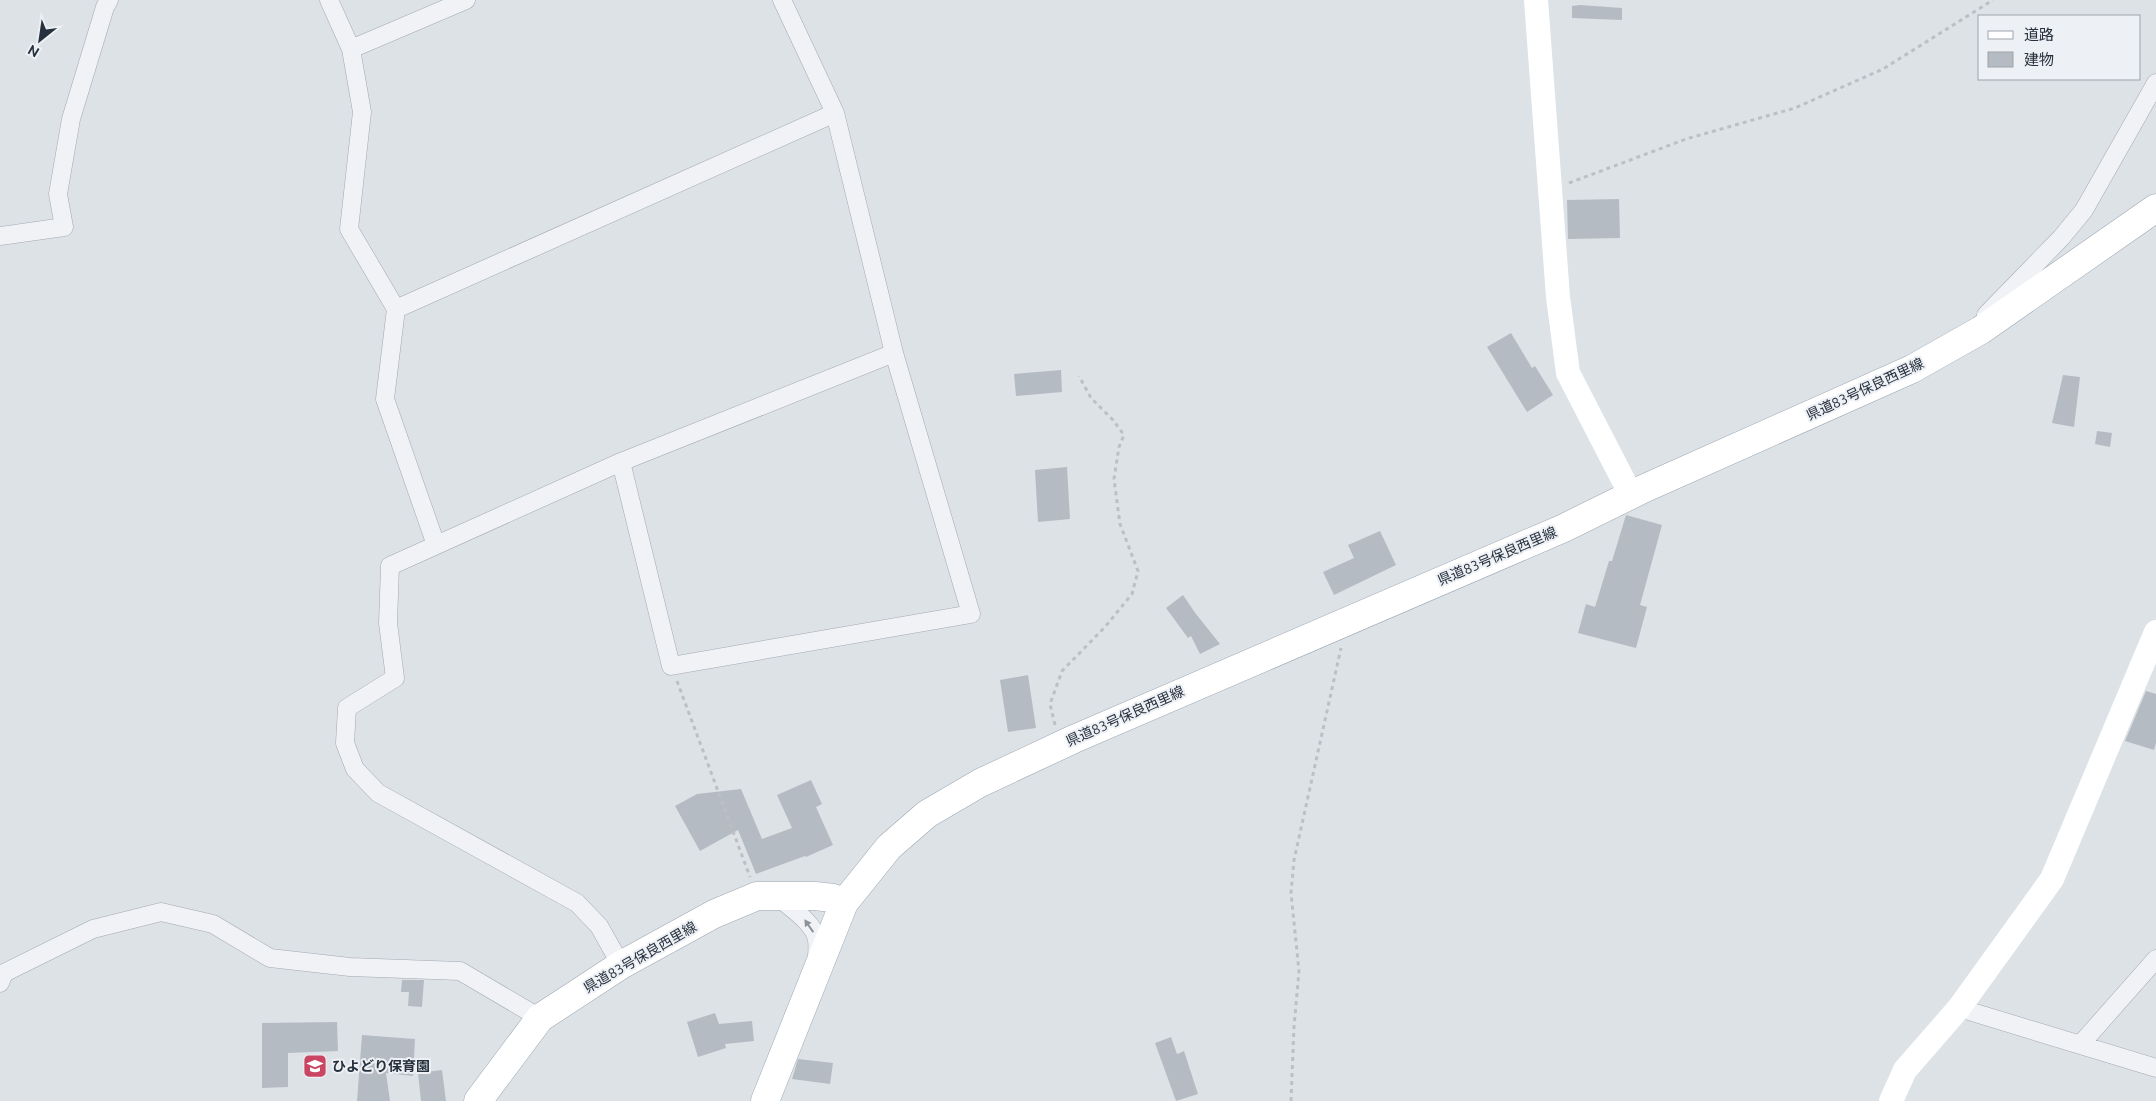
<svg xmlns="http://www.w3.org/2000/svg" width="2156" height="1101" viewBox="0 0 2156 1101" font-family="Ubuntu,'Noto Sans JP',sans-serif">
  <rect width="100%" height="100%" fill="#dde2e7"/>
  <path fill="#b5bbc3" d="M1580,5l42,3v12l-50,-2v-12z
    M1619,199l1,39 -52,1 -1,-39z
    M1511,333l21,35 3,-2 18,29 -26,17 -40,-65z
    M1061,370l1,22 -46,4 -2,-22z
    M2063,375l17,2 -6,50 -22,-4z
    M2097,431l15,2 -2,14 -15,-3z
    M1067,467l3,52 -32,3 -3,-52z
    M1626,515l36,10 -22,80 7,2 -11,41 -58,-15 8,-29 9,3 14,-46h3z
    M1380,531l16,34 -62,30 -11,-23 31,-14 -6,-13z
    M1183,595l13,19 24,30 -20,10 -9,-18 -3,2 -22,-30z
    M1028,675l8,53 -28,4 -8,-52z
    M2146,691l10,3v49l-2,7 -29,-9z
    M811,780l11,24 -6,3 17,38 -27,12 -1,-1 -49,18 -18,-44 -38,21 -25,-45 22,-12 44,-5 21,50 30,-11 -15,-33z
    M402,980h22l-2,27 -14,-1 1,-14h-8z
    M715,1013l4,11 33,-3 2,20 -29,3 1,4 -28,9 -11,-35z
    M337,1022l1,29 -50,2v34l-26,1v-65z
    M362,1035l53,4 -2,37 -27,-3 4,28h-33z
    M1171,1037l6,17 7,-3 14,43 -22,7 -21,-58z
    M798,1059l35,4 -3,21 -38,-5z
    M442,1070l4,31h-25l-3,-28z"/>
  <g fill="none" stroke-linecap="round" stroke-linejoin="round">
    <g stroke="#a3a9b1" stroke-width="19">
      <path id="street" d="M329,0l22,49 11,63 -13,117 47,80 -11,90 51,146
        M351,49l115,-49
        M0,236l64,-9 -6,-33 13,-75 34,-112 4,-7
        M396,309l439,-196
        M1986,315l75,-77 23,-28 72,-127
        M621,462l50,204 300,-52 -77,-261 -59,-240 -53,-113
        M777,896c13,12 37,26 40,44 1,6 0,14 0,20
        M621,965l-22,-39 -22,-23 -199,-110 -23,-24 -10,-26 2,-35 48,-30 -7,-55 2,-57 231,-104 273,-109
        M0,983l4,-10 89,-44 68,-17 52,12 57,34 80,9 110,4 80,47
        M1959,1008l197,60
        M2080,1045l76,-86"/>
    </g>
    <g stroke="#9da7b2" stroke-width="29">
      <path id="primary" d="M478,1101l62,-83 81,-53 93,-51 43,-18h58l18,2 11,5
        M765,1101l79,-198 45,-56 38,-33 53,-31 94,-44 490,-211 79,-39 269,-120 69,-39 175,-122"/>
    </g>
    <path stroke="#bcc0c5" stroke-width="3" stroke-dasharray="4 4" stroke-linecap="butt" d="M1569,183l117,-44 109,-31 88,-39 110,-69
      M677,681l73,196
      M1055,725l-5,-21 12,-33 43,-44 27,-33 6,-23 -18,-47 -6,-45 5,-32 5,-12 -11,-15 -22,-22 -12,-22
      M1291,1101l3,-74 5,-56 -8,-78 3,-33 47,-212"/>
    <use href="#street" stroke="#f0f2f5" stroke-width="18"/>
    <path stroke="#fff" stroke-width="24" d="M1536,0l22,297 10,76 63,122
      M1891,1101l14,-31 54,-62 93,-129 104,-247"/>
    <use href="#primary" stroke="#fff" stroke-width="28"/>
  </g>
  <defs><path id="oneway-solid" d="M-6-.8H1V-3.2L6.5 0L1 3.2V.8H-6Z" transform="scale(1.25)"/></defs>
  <use fill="#8c9299" href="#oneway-solid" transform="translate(809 926) rotate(-125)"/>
  <defs>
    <g id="school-square" transform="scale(1.25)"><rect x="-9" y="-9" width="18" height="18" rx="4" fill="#c94561" stroke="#edf0f5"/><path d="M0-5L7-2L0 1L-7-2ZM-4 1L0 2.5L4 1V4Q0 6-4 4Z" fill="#fff"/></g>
  </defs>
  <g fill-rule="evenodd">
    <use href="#school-square" x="315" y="1066"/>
  </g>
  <g text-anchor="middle" stroke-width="4" stroke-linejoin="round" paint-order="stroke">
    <g font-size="14" fill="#27313d" stroke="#edf0f5">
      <text transform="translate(1865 389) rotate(-25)" y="5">県道83号保良西里線</text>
      <text transform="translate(1497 556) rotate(-23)" y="5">県道83号保良西里線</text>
      <text transform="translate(1125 716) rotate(-24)" y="5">県道83号保良西里線</text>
      <text transform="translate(640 957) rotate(-30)" y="5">県道83号保良西里線</text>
    </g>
    <g font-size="14" font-weight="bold" fill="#27313d" stroke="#edf0f5" text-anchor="start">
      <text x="332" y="1071">ひよどり保育園</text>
    </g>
  </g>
  <rect x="1978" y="15" width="162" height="65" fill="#edf0f5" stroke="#9ea4ab"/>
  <rect x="1988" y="31" width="25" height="8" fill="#ffffff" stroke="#9ea4ab"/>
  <text x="2024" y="40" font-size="15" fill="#27313d">道路</text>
  <rect x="1988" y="52" width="25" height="15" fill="#b5bbc3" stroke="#9ea4ab"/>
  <text x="2024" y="65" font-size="15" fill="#27313d">建物</text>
  <g transform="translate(40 40) rotate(210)" stroke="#edf0f5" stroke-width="4" paint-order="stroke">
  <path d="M0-4L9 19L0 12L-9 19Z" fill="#27313d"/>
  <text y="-8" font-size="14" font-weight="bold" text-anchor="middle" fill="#27313d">N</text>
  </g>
</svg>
